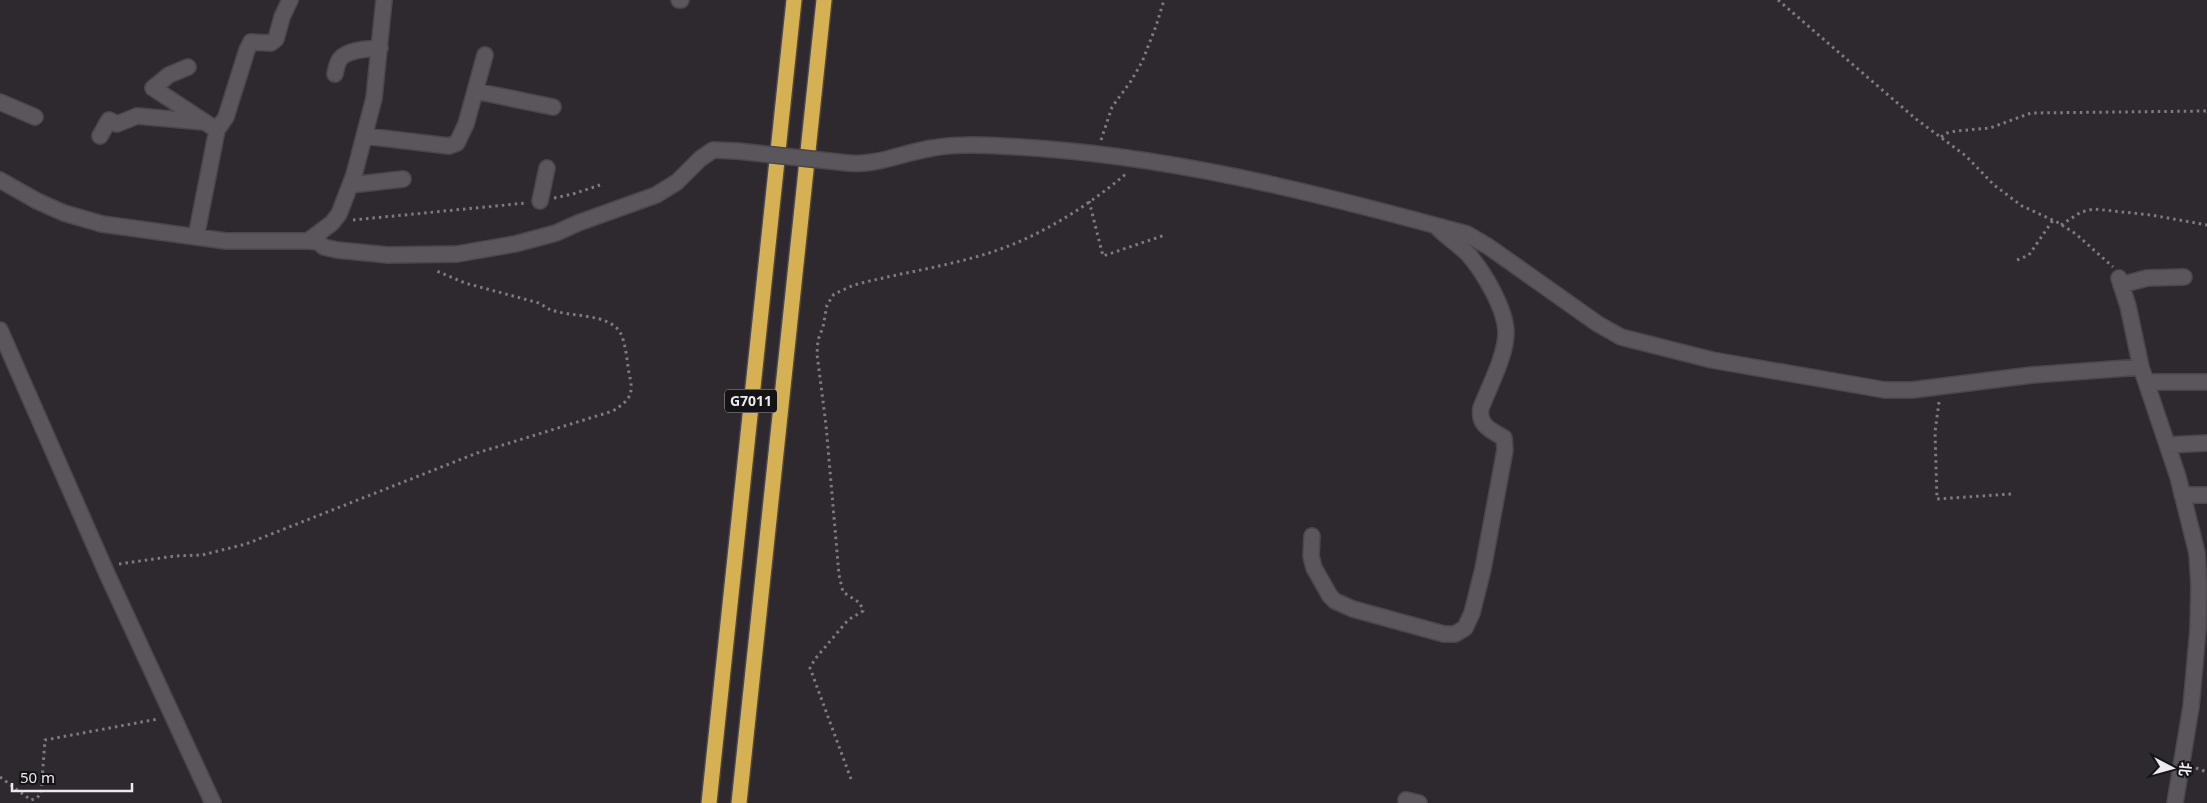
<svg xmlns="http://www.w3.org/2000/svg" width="2207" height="803" viewBox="0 0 2207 803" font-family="'Noto Sans','Noto Sans SC',sans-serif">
  <rect width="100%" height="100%" fill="#2d292e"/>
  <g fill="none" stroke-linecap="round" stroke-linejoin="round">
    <g stroke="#4a464a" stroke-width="18">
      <path id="minor" d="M679,0h2
        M188,67l-19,8 -16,13 64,42
        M335,74c1,-5 2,-11 5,-15 8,-10 29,-10 40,-11
        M475,91l78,16
        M0,102l35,15
        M100,136l9,-16 8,4 20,-8 67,6
        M365,136l84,10 8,-3 9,-19 19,-69
        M848,163c29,3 56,-11 85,-15 22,-4 45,-3 68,-2 159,7 313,46 466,88l22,13 109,77 23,13 91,23 173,30h27l120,-15 109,-8
        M0,180l37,21 27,12 38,11 124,17h82l10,1 6,5 13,3 51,5 69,-1 58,-10 41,-11 22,-10 78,-28 21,-13 23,-23 13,-9 24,1
        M350,185l53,-6
        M540,201l7,-33
        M196,237l21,-107 9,-13 21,-67 4,-8 20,1 5,-4 6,-22 8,-17
        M308,241l24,-18 7,-9 15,-39 20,-77 10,-98
        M2119,278l9,28 13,61 37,110 19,76 2,33 -1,43 -7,78 -16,96
        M2121,285l26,-7 37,-1
        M0,330l108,246 105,227
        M2146,382h61
        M2168,445l39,-2
        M2182,495h25
        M1312,536l-1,20 3,12 16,28 5,5 18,8 91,25h11l10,-6 7,-15 11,-44 22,-119 -1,-12c-13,-8 -26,-12 -23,-30 8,-21 25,-53 25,-75 0,-24 -23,-62 -38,-79 -10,-10 -22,-17 -31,-27
        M1406,800l13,3"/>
    </g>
    <g stroke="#4a464a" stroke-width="18">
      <path id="highway" d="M709,803l85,-803
        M739,803l85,-803"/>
    </g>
    <path stroke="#7e7b7f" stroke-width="3" stroke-dasharray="2.5 4" stroke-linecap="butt" d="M1778,0l138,119 50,37 28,29 28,21 35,16 19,12 37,33
      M1941,137l6,-4 9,-2 34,-3 41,-15 176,-2
      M1101,140l11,-33 19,-26 11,-19 14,-36 8,-26
      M554,198l19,-4 27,-9
      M1089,201l14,55 62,-21
      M353,220l173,-17
      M2061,225l20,-13 13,-3 57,6 56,10
      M2017,260l12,-5 24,-35
      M1939,402l-4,30 2,67 74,-5
      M119,564l56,-8 27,-1 44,-11 231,-91 136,-42c18,-12 21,-17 16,-38 -2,-12 -3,-28 -8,-39 -11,-22 -52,-16 -72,-25 -3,-1 -6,-4 -10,-6l-74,-20 -31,-13
      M2196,768l11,4
      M0,777l31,23 6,-2 4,-5 4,-53 113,-21
      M851,779l-41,-111 5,-9 33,-39 15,-9 -3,-8 -17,-11 -4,-17 -13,-150 -9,-71 1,-14 5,-13 4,-22 7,-11 20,-9c45,-12 91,-18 135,-32 50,-16 98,-46 138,-80"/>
    <use href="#minor" stroke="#5b565b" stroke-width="15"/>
    <use href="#highway" stroke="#d6b154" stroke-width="15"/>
    <g stroke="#4a464a" stroke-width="18" stroke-linecap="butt">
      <path id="minor-bridge" d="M737,151l111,12"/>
    </g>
    <use href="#minor-bridge" stroke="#5b565b" stroke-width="15"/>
  </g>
  <g text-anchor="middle" stroke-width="4.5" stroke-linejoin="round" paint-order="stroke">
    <rect fill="#141315" stroke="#acaaac" stroke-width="1" x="725" y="389.5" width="52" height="23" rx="4"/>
    <g font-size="14" font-weight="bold" fill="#edeaed">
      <text x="751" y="406">G7011</text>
    </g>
  </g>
  <g transform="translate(2172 768) rotate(96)" stroke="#141315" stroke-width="4" paint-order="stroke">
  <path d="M0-4L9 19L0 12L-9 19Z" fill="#edeaed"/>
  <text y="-8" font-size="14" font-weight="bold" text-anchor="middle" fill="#edeaed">北</text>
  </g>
  <path d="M12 783v8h120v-8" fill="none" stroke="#edeaed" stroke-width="2.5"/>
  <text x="20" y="783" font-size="15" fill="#edeaed" stroke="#141315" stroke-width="4" paint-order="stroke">50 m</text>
</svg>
